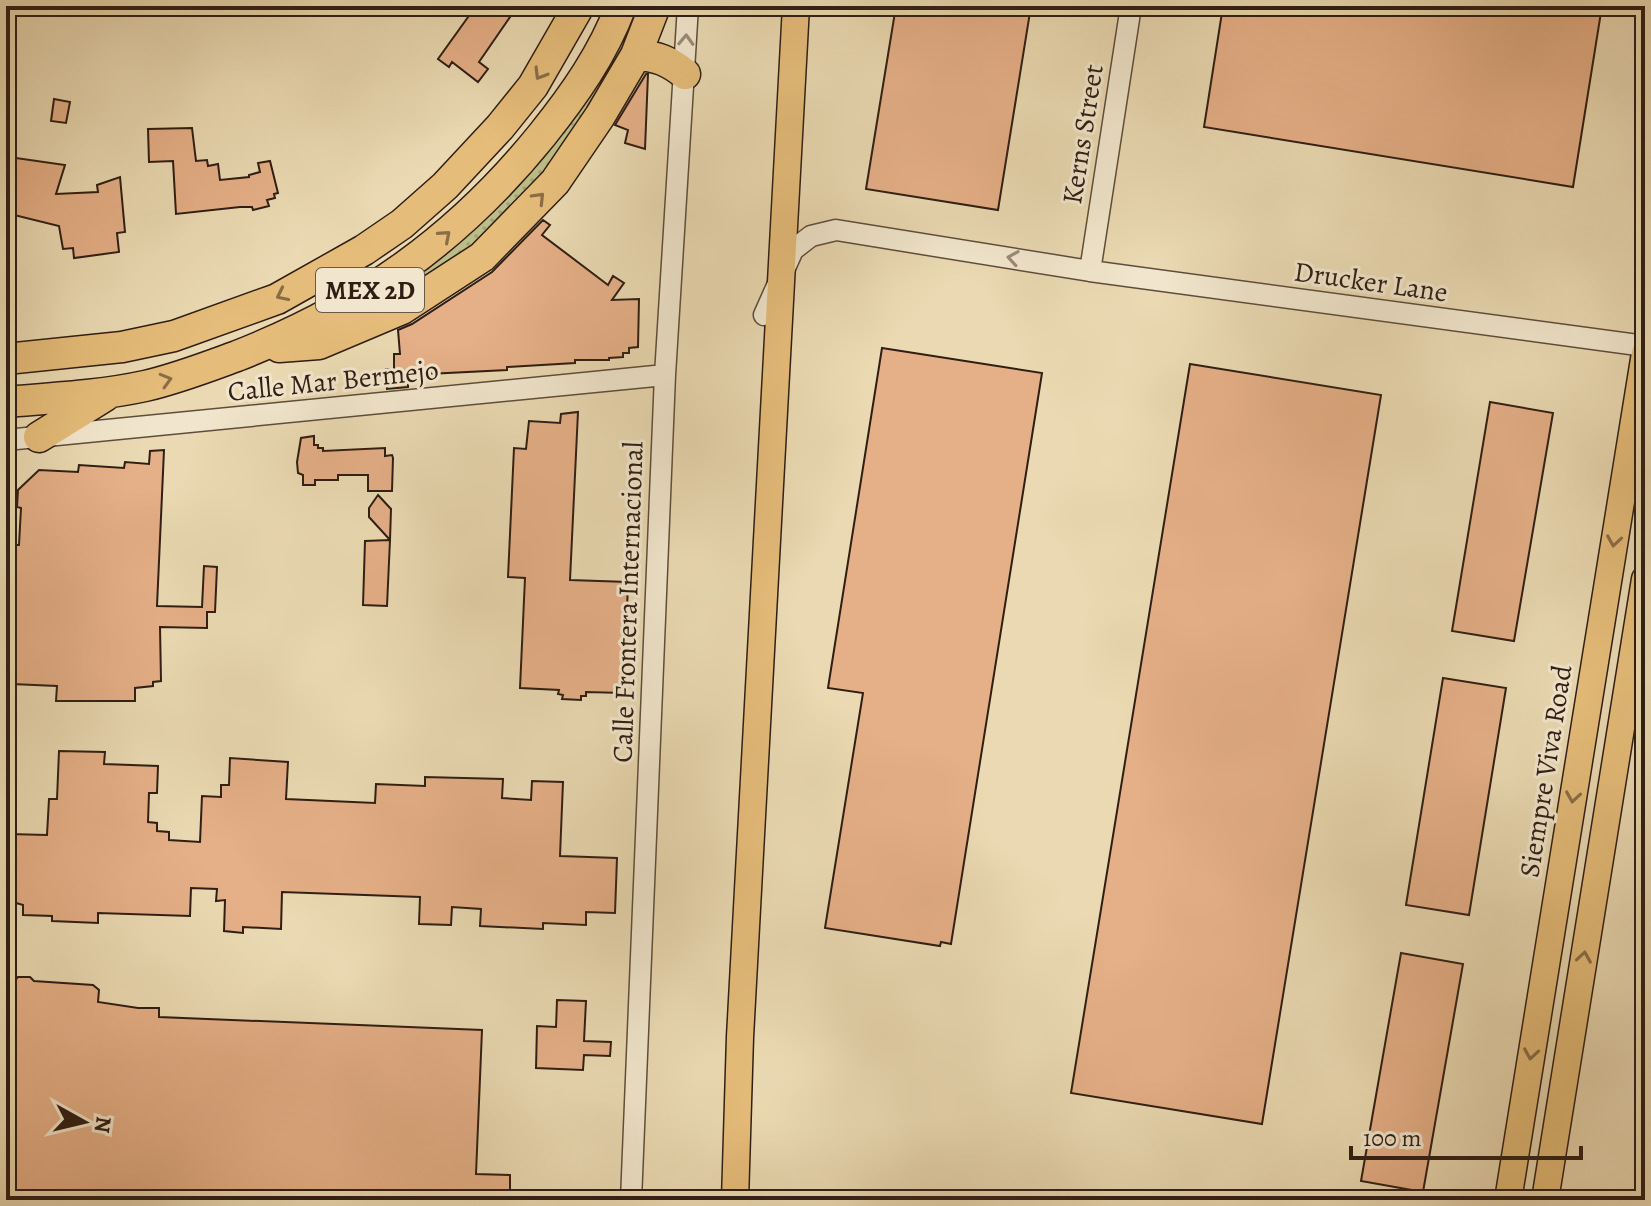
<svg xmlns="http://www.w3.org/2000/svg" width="1651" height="1206" viewBox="0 0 1651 1206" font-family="Alegreya,serif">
  <defs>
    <pattern id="grass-dots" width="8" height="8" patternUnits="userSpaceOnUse" patternTransform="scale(2)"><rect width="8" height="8" fill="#bdbd87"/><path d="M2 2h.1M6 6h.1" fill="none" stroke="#a3a274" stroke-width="1.8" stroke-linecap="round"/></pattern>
  </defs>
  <rect width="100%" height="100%" fill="#ead9b2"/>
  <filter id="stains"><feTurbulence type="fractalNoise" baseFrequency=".0025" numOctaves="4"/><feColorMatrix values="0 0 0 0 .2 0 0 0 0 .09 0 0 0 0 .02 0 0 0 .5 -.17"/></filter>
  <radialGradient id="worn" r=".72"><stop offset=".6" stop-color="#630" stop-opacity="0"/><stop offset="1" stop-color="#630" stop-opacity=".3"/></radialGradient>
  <path fill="url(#grass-dots)" stroke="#766e4e" stroke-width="2" d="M636,6h9l-30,66 -63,93 -81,84 -31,27 -98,45c22,-13 47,-25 68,-40 25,-17 48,-39 70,-59 65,-63 123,-130 156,-216z"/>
  <path fill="#e5af87" stroke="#2f1e14" stroke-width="2" d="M476,6h18l16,11 -31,45 9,7 -10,13 -26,-20 -3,5 -11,-8z
    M896,6h135l-33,204 -132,-21z
    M1223,6h379l-29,181 -369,-60z
    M646,74h2l-3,75 -20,-6 3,-13 -13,-5z
    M54,99l16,3 -4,21 -15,-2z
    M192,128l4,33 11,-1 1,6 10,-2 2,16 29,-3v-2l11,-3 -2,-9 12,-2 8,32 -4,1 1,4 -8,2 2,6 -16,4 -1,-3h-12l-64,7 -3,-53 -24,1 -1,-33z
    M16,158l49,7 -9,29 42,-2 -1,-7 23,-8 5,55 -8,1 2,19 -45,6 -1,-10 -10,1 -4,-23 -53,-13z
    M543,220l7,5 -8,10 66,50 5,-9 11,7 -12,17 27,-1 -1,48 -9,1v5h-6v4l-14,1v2h-34v3l-68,4v3l-99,5v12l-21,2 -1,-20h8v-15h6l-2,-24 14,-6 80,-52z
    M882,348l160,25 -91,571 -10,-2 -1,4 -115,-18 38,-235 -35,-5z
    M1190,364l191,31 -119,729 -191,-31z
    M1490,402l63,11 -39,228 -62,-10z
    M578,412l-8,168 58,2 -4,111 -38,-1v4h-5v4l-19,-1 1,-4 -5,-1 1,-4 -39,-2 5,-110 -17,-1 6,-129 12,1 3,-28 31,2 1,-9z
    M314,436v9h4v3h5v3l62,-3v8l7,-1 1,3 -1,33h-24v-16h-30v5h-23v5h-12v-10l-5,-2 -1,-11 4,-24z
    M164,450l-7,156 45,1 2,-41 13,1 -2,45h-8v16l-47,-1 1,54 -8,1v4l-18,2v13h-79l1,-15 -45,-2 2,-28h-6l4,-111h7l2,-37 -4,-1 1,-17 21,-20 39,2 1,-7 45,3 1,-6 24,2 1,-13z
    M378,495l13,14 -1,31 -21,-23v-9z
    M390,540l-3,66 -24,-1 2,-64z
    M1443,678l63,10 -37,227 -63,-10z
    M59,751l46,1 -1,12 54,2 -1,27h-8l-1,29 9,1v8l12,1v8l31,2 2,-46 19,1v-12h8l1,-27 58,4 -2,37 89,4 1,-19 49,2v-9l78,2 -1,19 29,2 1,-19 31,1 -3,74 57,2 -2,55 -29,-1v13l-43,-2v6l-63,-3 1,-17 -29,-2 -1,18 -32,-1 1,-27 -138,-5 -1,37 -38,-2v6l-19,-2 1,-31 -9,1 1,-12 -26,-1 -1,28 -92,-3v10l-46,-2v-5l-29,-1v-10l-17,-5 3,-66 38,1 2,-36h8z
    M1401,953l62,11 -40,228 -62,-11z
    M18,977h12l4,4 59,4 6,5 -1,12 40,6h21v9l323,13 -6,144 34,1v25h-504v-189l1,-16h5v-12z
    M557,1000l29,1 -2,40 27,1 -1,14 -26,-1 -1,15 -47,-2 1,-42 19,1z"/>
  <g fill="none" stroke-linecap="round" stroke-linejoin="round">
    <g stroke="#5e4d3c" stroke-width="23">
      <path id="minor" d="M1090,271l41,-265
        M764,315l29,-65 18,-14 25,-6 254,41 555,75
        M6,440l659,-65
        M631,1200l34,-825 23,-369"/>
    </g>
    <g stroke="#2f1e14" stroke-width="29">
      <path id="major" d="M735,1200l5,-163 56,-1031
        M1508,1200l137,-847
        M1545,1200l100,-621"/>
    </g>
    <g stroke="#2f1e14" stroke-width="33">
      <path id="highway" d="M636,55c21,1 33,6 49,19
        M279,347l40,-3 83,-35 80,-52 73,-75 45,-66 36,-61 19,-49
        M6,359l116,-12 52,-11 103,-37 87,-49 38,-26 43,-38 55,-59 33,-41 46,-80
        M6,402c46,-4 93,-6 139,-16 31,-7 62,-19 92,-30 125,-49 221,-117 305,-221 32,-40 61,-81 79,-129
        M39,437l66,-41"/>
    </g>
    <use href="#minor" stroke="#f1e6cd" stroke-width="20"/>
    <use href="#major" stroke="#e5bc79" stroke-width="26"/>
    <use href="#highway" stroke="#e5bc79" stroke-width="30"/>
  </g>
  <defs><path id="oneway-chevron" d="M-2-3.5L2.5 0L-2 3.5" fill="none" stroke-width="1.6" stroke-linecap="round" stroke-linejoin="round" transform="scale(2)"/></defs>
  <g stroke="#9a8c7a">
    <use href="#oneway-chevron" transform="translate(686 40) rotate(-88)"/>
    <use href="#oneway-chevron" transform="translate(1013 258) rotate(-171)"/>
  </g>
  <g stroke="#8a6d46">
    <use href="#oneway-chevron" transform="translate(540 74) rotate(121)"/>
    <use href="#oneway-chevron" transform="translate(539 198) rotate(-46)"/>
    <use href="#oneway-chevron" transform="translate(445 236) rotate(-41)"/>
    <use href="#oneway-chevron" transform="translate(282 295) rotate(154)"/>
    <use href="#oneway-chevron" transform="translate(166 380) rotate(-16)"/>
    <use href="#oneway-chevron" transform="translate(1614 541) rotate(99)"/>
    <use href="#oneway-chevron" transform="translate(1573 797) rotate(99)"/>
    <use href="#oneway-chevron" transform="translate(1584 957) rotate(-81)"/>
    <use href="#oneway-chevron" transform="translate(1531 1054) rotate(99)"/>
  </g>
  <g text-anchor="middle" stroke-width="6" stroke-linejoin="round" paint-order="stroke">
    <rect fill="#f1e6cd" stroke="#695a4c" stroke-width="2" x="316" y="268" width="108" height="44" rx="6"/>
    <g font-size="26" font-weight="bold" fill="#2f1e14">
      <text x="370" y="299">MEX 2D</text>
    </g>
    <g font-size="28" fill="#2f1e14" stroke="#f1e6cd">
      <text transform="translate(1082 134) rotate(-81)" y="10">Kerns Street</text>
      <text transform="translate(1371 281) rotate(8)" y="10">Drucker Lane</text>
      <text transform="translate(333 380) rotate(-6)" y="10">Calle Mar Bermejo</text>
      <text transform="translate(627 602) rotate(-88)" y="10">Calle Frontera Internacional</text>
      <text transform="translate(1545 771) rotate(-81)" y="10">Siempre Viva Road</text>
    </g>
  </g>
  <rect width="1651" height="1206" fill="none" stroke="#ead9b2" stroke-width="32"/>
  <rect x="8" y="8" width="1635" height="1190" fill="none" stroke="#2f1e14" stroke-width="4"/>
  <rect x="16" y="16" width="1619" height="1174" fill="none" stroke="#2f1e14" stroke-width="2"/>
  <g transform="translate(84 1122) rotate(98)" stroke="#f1e6cd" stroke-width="6" paint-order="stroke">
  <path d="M0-6L14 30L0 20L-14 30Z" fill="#2f1e14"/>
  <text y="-12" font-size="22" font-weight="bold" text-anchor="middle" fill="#2f1e14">N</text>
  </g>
  <path d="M1351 1146v12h230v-12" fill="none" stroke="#2f1e14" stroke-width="4"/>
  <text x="1363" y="1146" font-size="24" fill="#2f1e14" stroke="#f1e6cd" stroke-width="6" paint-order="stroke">100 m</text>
  <rect width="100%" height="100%" filter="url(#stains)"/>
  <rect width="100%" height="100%" fill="url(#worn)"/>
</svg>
